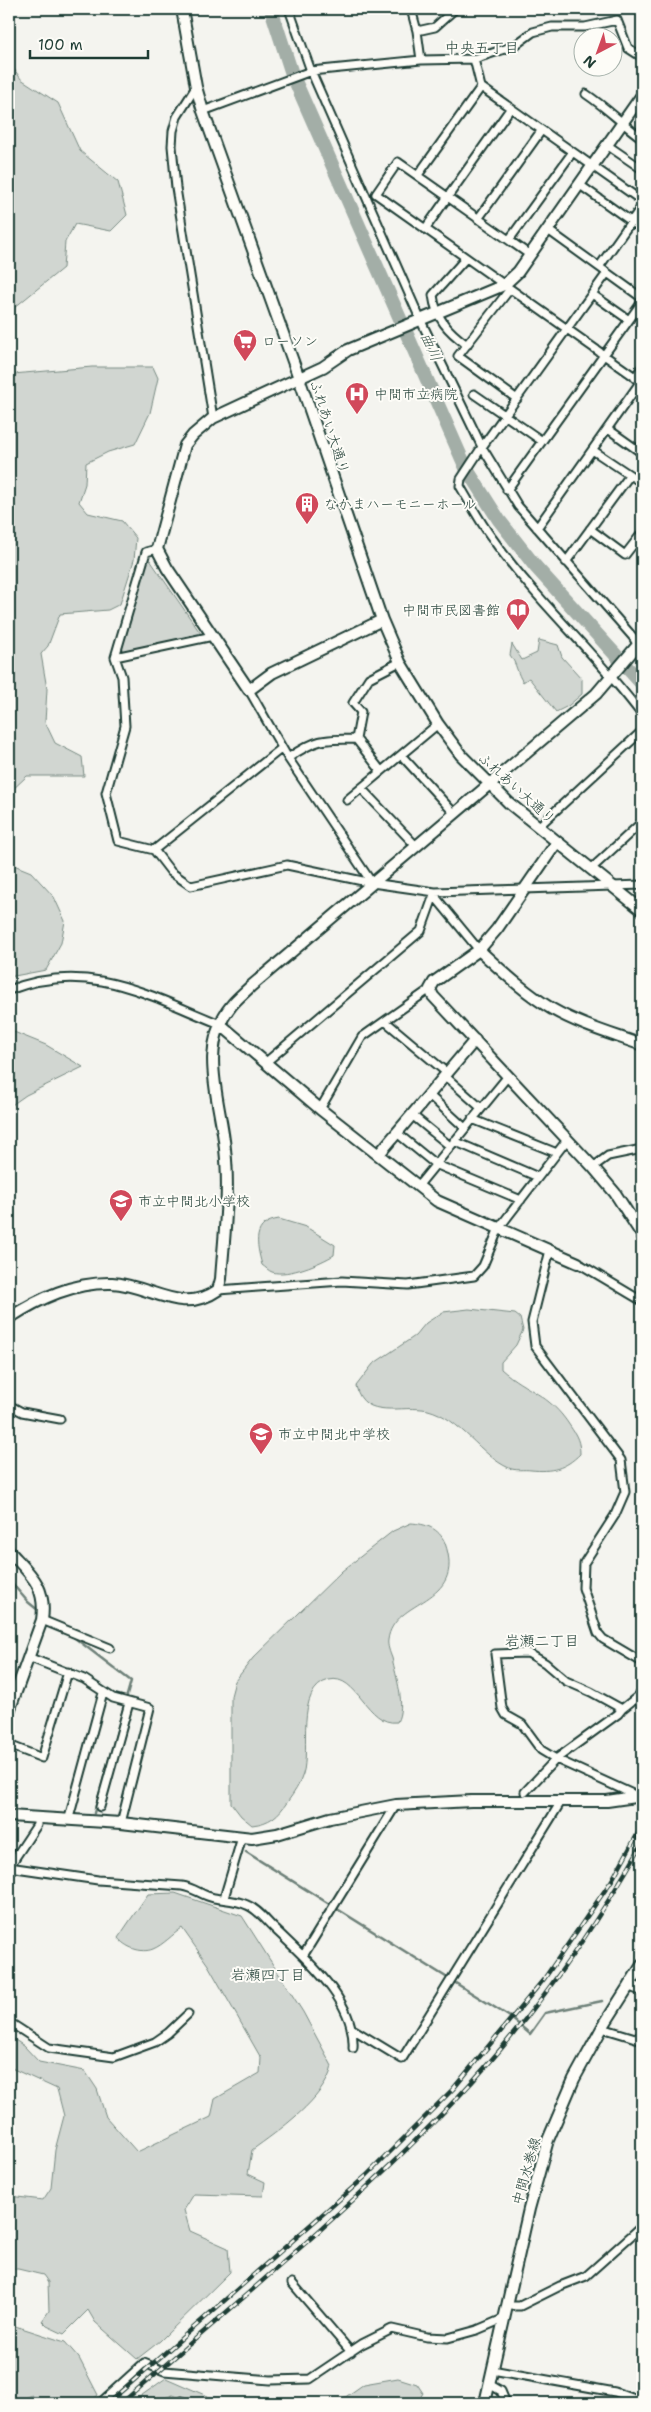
<svg xmlns="http://www.w3.org/2000/svg" width="651" height="2412" viewBox="0 0 651 2412" font-family="'Shantell Sans','Klee One',sans-serif">
  <rect width="100%" height="100%" fill="#f4f4ef"/>
  <filter id="ink" filterUnits="userSpaceOnUse"><feTurbulence type="fractalNoise" baseFrequency=".02" numOctaves="2"/><feDisplacementMap in="SourceGraphic" scale="10" xChannelSelector="R" yChannelSelector="G"/><feConvolveMatrix kernelMatrix="1 2 1 2 8 2 1 2 1" color-interpolation-filters="sRGB"/></filter>
  <g filter="url(#ink)">
    <path fill="#d1d6d1" stroke="#788a82" d="M9,62l12,17 37,24 22,48 38,31 9,33 -16,16 -36,-7 -10,18 -2,26 -54,44z
      M92,367h61l5,11 -8,35 -15,31 -27,8 -22,11 -1,21 -6,18 9,11 34,8 14,17 -2,22 -14,44 -12,6 -48,4 -12,32 -7,8 6,35 -2,33 10,21 27,14 2,19h-57l-18,17v-421l4,2z
      M150,560l51,74 -80,17 26,-90z
      M539,640l19,5 4,12 20,22v15l-14,12 -12,6 -27,-34 -6,4c-6,-8 -6,-18 -13,-27l2,-11 10,16 15,-7z
      M9,863l22,9 23,25 11,24 -4,22 -15,27 -37,7z
      M9,1030l37,15 37,22 -57,28 -17,12z
      M279,1219l27,8 29,18 -1,10c-13,8 -46,22 -62,17 -3,-1 -7,-5 -10,-7 -6,-22 -10,-42 17,-46z
      M469,1309l46,5 5,4 3,12 -7,15 -15,17v7c26,23 48,24 69,57 7,10 10,16 10,28 -15,15 -28,18 -49,16 -7,-1 -16,1 -22,-2 -28,-12 -49,-50 -81,-58 -26,-6 -64,11 -72,-24l17,-22 42,-28 11,-13 17,-11z
      M411,1523c15,1 28,5 34,20 22,63 -52,54 -57,97 -1,5 2,13 4,18 4,19 14,47 5,64 -30,4 -40,-49 -68,-42 -35,9 -18,70 -26,94 -3,10 -9,19 -15,27 -10,15 -18,22 -36,24l-11,-9 -10,-13v-107l4,-15 18,-23 89,-87 51,-40z
      M175,1893l67,23 61,96 29,54c-6,32 -55,66 -80,84l-4,24 17,8 -2,14 -69,-2 -10,16 6,21 38,17 2,24 -70,69 -23,18 -42,-37 -7,-12 -24,24 -17,-8 -5,-5 7,-10 -1,-29 -5,-7 -25,-6h-9v-73l34,4 8,-12 4,-38 9,-34 -7,-27 -48,-22v-31l15,10 15,16 46,9 12,18 9,28 31,35 74,-35 4,-18 45,-26 1,-15 -53,-93 -26,-37c-9,6 -19,17 -29,21 -12,5 -28,-2 -35,-11l30,-44z
      M9,2324l56,18 14,16 19,37 -9,8h-53l-4,-8 -17,8h-6z
      M166,2378l57,25h-30l-20,-8 -24,8h-18z
      M398,2378l19,6 6,9 -6,10h-80l27,-19z"/>
    <g fill="none" stroke-linecap="round" stroke-linejoin="round">
      <path stroke="#6e8179" stroke-width="2.5" d="M9,1580l19,22 11,9
        M71,1635l60,46 -37,132
        M246,1852l264,165 20,17 15,-21 57,-12"/>
      <path stroke="#a3aea7" stroke-width="14" d="M271,9l21,65 174,394 33,52 36,46 107,118"/>
      <g stroke="#1f3d34" stroke-width="11">
        <path id="street" d="M289,9l22,62 57,130 53,120 61,126 36,59 115,131 9,16
          M411,9l6,22 4,29
          M417,31l18,-4 20,-18
          M474,59l7,28 161,114
          M196,87l-19,30 -4,14 -1,15 4,42 37,230
          M586,94c21,14 36,30 56,44
          M203,111l108,-40 110,-11 53,-1 40,-13 19,-14 19,-5h33l32,-7 11,28 14,9
          M607,145l35,24
          M418,175l63,-88
          M580,185l62,44
          M478,219l63,-88
          M425,229l85,-120
          M548,230l94,68
          M509,240l63,-87
          M530,255l-132,-93 -22,32 266,188
          M466,258l-33,37c3,24 15,36 34,50
          M599,267l43,-61
          M607,273l-125,174 -21,32 -1,7c10,17 20,36 32,52 44,63 104,115 150,177
          M510,289l-52,67 59,43
          M592,294l37,26
          M635,378l7,-11
          M474,394l68,47
          M608,429l31,22 3,-1
          M594,451l48,32
          M507,490l135,-188
          M537,528l104,-147
          M590,529l35,26 17,-22
          M157,549l-11,3 -31,105 7,20 3,49 -19,67 12,48 36,9 17,22 20,14 96,-21 85,18 63,9 207,-7
          M566,562l64,-87
          M115,657l98,-21
          M249,690l39,68 84,125
          M356,739l25,32
          M401,755l54,59
          M288,758c28,-19 34,-19 68,-19l5,-27 -8,-9 16,-25 31,-16
          M361,788l55,58
          M347,800l91,-76
          M538,827l104,-96
          M154,850l128,-102
          M591,869l51,-47
          M435,892l2,7 42,51
          M9,990c80,-31 138,5 211,34
          M385,1021l62,52
          M265,1063l156,-132 14,-39
          M445,1076l36,32
          M429,1095l36,33
          M320,1109l42,-72 68,-48
          M412,1115l38,31
          M472,1119l85,34
          M397,1133l38,31 86,36
          M454,1141l84,36
          M593,1167l15,-11 34,-7
          M418,1186l90,-110
          M550,1250l-18,72 3,24 86,114 4,32 -10,23 -31,48 -1,25 15,45 5,6 39,23
          M578,1263l64,38
          M218,1290l124,-9 66,4 66,-9 9,-10 16,-38 68,-88
          M9,1405l13,7 38,7
          M42,1620l68,28
          M28,1657l56,22 29,19 37,10 -29,115
          M9,1745l33,13 26,-86
          M525,1792l31,-33 62,-45 4,-5
          M637,1796l-81,-37 -15,-9 -19,-26 -16,-9 -4,-7 -7,-54 33,-1 17,10 21,18 25,11 31,17 20,-16
          M100,1807l29,-104
          M69,1818l34,-125
          M9,1867l89,13 84,6c13,2 20,10 32,12 10,2 23,2 33,7 11,4 20,17 29,25 31,30 80,71 77,118
          M9,1867l28,-42v-8
          M224,1898l18,-61
          M303,1956l93,-151
          M9,2022l40,26 65,9 41,-15 13,-9 20,-19
          M351,2028l51,31 160,-259
          M602,2028l40,12
          M292,2283l59,69
          M507,2306h13l40,-20 26,-10 56,-50
          M492,2370l123,22 17,6 4,5
          M489,2384l12,7 5,12
          M100,2403l44,-40 20,8 106,9 40,-1 52,-35 30,-15 35,8 21,1 29,-8 28,-12
          M180,2403l2,-2 5,2"/>
      </g>
      <g stroke="#1f3d34" stroke-width="14">
        <path id="secondary" d="M182,9l14,78 7,24 96,267 83,242 18,42 38,62 23,31 48,48 133,107
          M382,620l-110,53 -23,17 -82,-122 -10,-19 28,-104 8,-10 20,-17 110,-51 25,-17 156,-65 14,-13 124,-177
          M557,842l-60,87 -18,21 -45,32 -4,7 3,7 160,171 22,26 27,42
          M479,950c23,21 46,43 73,59 28,16 60,25 90,36
          M220,1024l100,85 117,92 141,62
          M379,1154l96,-114
          M9,1318c31,-20 65,-36 103,-35 39,2 69,33 106,7l3,-11c3,-43 9,-87 4,-130 -4,-47 -28,-101 6,-143 5,-7 13,-13 19,-19l346,-293 46,-54
          M9,1551c21,23 38,35 33,69l-33,91
          M9,1816l112,7 131,15 25,-4 53,-16 66,-13 75,-4h136l35,-5
          M629,1985l13,5
          M485,2403l44,-194 19,-69 26,-61 28,-51 40,-63"/>
      </g>
      <use href="#street" stroke="#fdfcf7" stroke-width="7"/>
      <use href="#secondary" stroke="#fdfcf7" stroke-width="10"/>
      <g stroke="#1f3d34" stroke-width="4.5">
        <path id="rail" d="M108,2403l258,-227 87,-87 91,-110 68,-99 30,-54
          M122,2403c113,-100 232,-196 336,-306 72,-76 133,-163 184,-253"/>
      </g>
      <use href="#rail" stroke="#fdfcf7" stroke-width="2.5" stroke-dasharray="8" stroke-linecap="butt"/>
    </g>
  </g>
  <defs>
    <g id="supermarket-pin" transform="scale(1.25)"><path d="M0 17L-7.5 6A9.5 9.5 0 1 1 7.5 6Z" fill="#d1495b" stroke="#fdfcf7"/><path d="M-6-5.5h2.5l.6 2H6L4.5 2H-2.5L-4.4-4H-6ZM-1.5 3.2a1.3 1.3 0 1 0 .1 0ZM3 3.2a1.3 1.3 0 1 0 .1 0Z" fill="#fff"/></g>
    <g id="hospital-pin" transform="scale(1.25)"><path d="M0 17L-7.5 6A9.5 9.5 0 1 1 7.5 6Z" fill="#d1495b" stroke="#fdfcf7"/><path d="M-5-5h3v3.5h4V-5h3V5h-3V1.5h-4V5h-3Z" fill="#fff"/></g>
    <g id="building-pin" transform="scale(1.25)"><path d="M0 17L-7.5 6A9.5 9.5 0 1 1 7.5 6Z" fill="#d1495b" stroke="#fdfcf7"/><path d="M-4-6H4V6H1V3H-1V6H-4ZM-2.5-4.3h1.7v1.8h-1.7ZM.8-4.3h1.7v1.8H.8ZM-2.5-1h1.7V.8h-1.7ZM.8-1h1.7V.8H.8Z" fill="#fff"/></g>
    <g id="library-pin" transform="scale(1.25)"><path d="M0 17L-7.5 6A9.5 9.5 0 1 1 7.5 6Z" fill="#d1495b" stroke="#fdfcf7"/><path d="M-6-4Q-3-5.5-.7-3.5V5Q-3 3-6 4ZM6-4Q3-5.5 .7-3.5V5Q3 3 6 4Z" fill="#fff"/></g>
    <g id="school-pin" transform="scale(1.25)"><path d="M0 17L-7.5 6A9.5 9.5 0 1 1 7.5 6Z" fill="#d1495b" stroke="#fdfcf7"/><path d="M0-5L7-2L0 1L-7-2ZM-4 1L0 2.5L4 1V4Q0 6-4 4Z" fill="#fff"/></g>
  </defs>
  <g fill-rule="evenodd">
    <use href="#supermarket-pin" x="245" y="341"/>
    <use href="#hospital-pin" x="357" y="394"/>
    <use href="#building-pin" x="307" y="504"/>
    <use href="#library-pin" x="518" y="610"/>
    <use href="#school-pin" x="121" y="1201"/>
    <use href="#school-pin" x="261" y="1434"/>
  </g>
  <g text-anchor="middle" stroke-width="4" stroke-linejoin="round" paint-order="stroke">
    <g font-size="14" fill="#1f3d34" stroke="#fdfcf7" text-anchor="start">
      <text x="262" y="346">ローソン</text>
      <text x="374" y="399">中間市立病院</text>
      <text x="324" y="509">なかまハーモニーホール</text>
      <text x="500" y="615" text-anchor="end">中間市民図書館</text>
      <text x="138" y="1206">市立中間北小学校</text>
      <text x="278" y="1439">市立中間北中学校</text>
    </g>
    <g font-size="14" fill="#1f3d34" stroke="#fdfcf7">
      <text transform="translate(330 427) rotate(72)" y="5">ふれあい大通り</text>
      <text transform="translate(517 788) rotate(42)" y="5">ふれあい大通り</text>
      <text transform="translate(526 2171) rotate(-74)" y="5">中間水巻線</text>
    </g>
    <g font-size="15" fill="#1f3d34" stroke="#fdfcf7">
      <text x="482" y="53">中央五丁目</text>
      <text x="542" y="1646">岩瀬二丁目</text>
      <text x="268" y="1980">岩瀬四丁目</text>
    </g>
    <g font-size="15" font-style="italic" fill="#475f56" stroke="#fdfcf7">
      <text transform="translate(431 347) rotate(66)" y="5">曲川</text>
    </g>
  </g>
  <rect width="651" height="2412" fill="none" stroke="#fdfcf7" stroke-width="30"/>
  <rect x="15" y="15" width="621" height="2382" fill="none" stroke="#1f3d34" stroke-width="2" filter="url(#ink)"/>
  <g transform="translate(598 52) rotate(221)"><circle r="24" fill="#fdfcf7" stroke="#a4b0a9"/>
  <path d="M0-4L9 19L0 12L-9 19Z" fill="#d1495b"/>
  <text y="-8" font-size="14" font-weight="bold" text-anchor="middle" fill="#1f3d34">N</text>
  </g>
  <path d="M30 50v8h118v-8" fill="none" stroke="#1f3d34" stroke-width="2.5"/>
  <text x="38" y="50" font-size="15" fill="#1f3d34" stroke="#fdfcf7" stroke-width="4" paint-order="stroke">100 m</text>
</svg>
